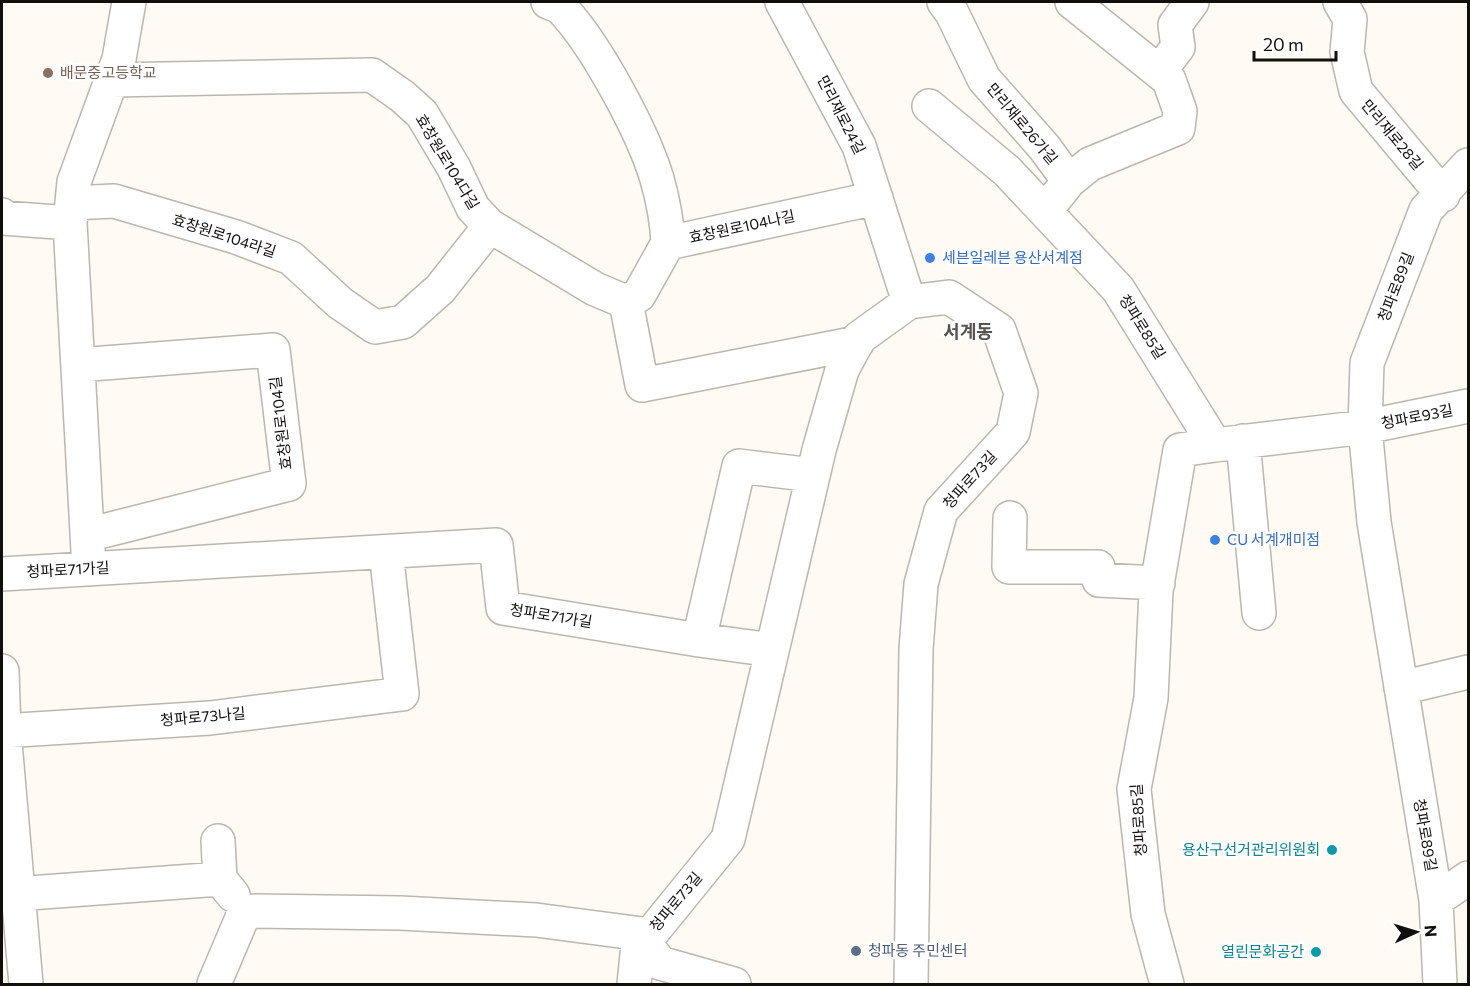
<svg xmlns="http://www.w3.org/2000/svg" width="1470" height="986" viewBox="0 0 1470 986" font-family="Commissioner,'Noto Sans KR',sans-serif">
  <rect width="100%" height="100%" fill="#fffaf3"/>
  <g fill="none" stroke-linecap="round" stroke-linejoin="round">
    <g stroke="#bcb6ae" stroke-width="36">
      <path id="minor" d="M548,2c5,2 12,4 16,9 33,36 79,121 93,168 6,21 10,42 11,64l208,-45
        M782,2l77,144 50,156
        M944,2l8,11 32,66 60,68 25,34
        M1340,2l10,17 -3,33 9,39 87,104
        M1159,72l19,-25 -3,-22 17,-23
        M112,80l260,-5 30,21 20,18 32,54 19,40 17,18 105,63 31,13 13,-7 29,-52
        M929,106l78,65 111,118 97,156 -35,5 -24,141 -5,107 -17,91 14,125 19,70
        M72,203l42,-2 122,36 55,21 49,45 35,24 28,-5 37,-33 50,-63
        M1045,211l24,-30 21,-17 88,-36 2,-17 -11,-31 -97,-78
        M2,215l1,3 67,5
        M626,302l16,83 215,-42
        M78,365l195,-15 16,134 -202,51
        M1243,441l16,172
        M1215,445l150,-18 103,-21
        M1010,518l-1,49h89l1,13 59,3
        M89,569l-19,-346 4,-41 45,-123 10,-57
        M2,574l494,-29 7,63 196,32 73,10
        M699,640l40,-174 74,9
        M2,671l2,60 22,253
        M1401,688l67,-16
        M2,731l208,-13 192,-24 -16,-142
        M218,841l2,38 13,16
        M2,895l218,-16
        M1436,900l32,-22
        M639,935l21,28 74,21
        M214,984l31,-73 155,2 136,7 114,15 78,-96 91,-389 23,-80 17,-32 50,-36 40,-5 50,33 22,63 -8,39 -72,79 -20,73 -5,65 -5,335
        M634,984l5,-49
        M1440,984l-4,-84 -62,-378 -9,-95 2,-64 59,-153 42,-45"/>
    </g>
    <use href="#minor" stroke="#fff" stroke-width="33"/>
  </g>
  <circle fill="#8d6e63" stroke="#fff" stroke-width="2" cx="48" cy="73" r="6"/>
  <g fill="#3f7fe0" stroke="#fff" stroke-width="2">
    <circle cx="930" cy="258" r="6"/>
    <circle cx="1215" cy="540" r="6"/>
  </g>
  <g fill="#0f9aa8" stroke="#fff" stroke-width="2">
    <circle cx="1332" cy="850" r="6"/>
    <circle cx="1316" cy="952" r="6"/>
  </g>
  <circle fill="#5c6f8a" stroke="#fff" stroke-width="2" cx="856" cy="951" r="6"/>
  <g text-anchor="middle" stroke-width="5" stroke-linejoin="round" paint-order="stroke">
    <g font-size="15" fill="#785e54" stroke="#fff" text-anchor="start">
      <text x="60" y="78">배문중고등학교</text>
    </g>
    <g font-size="15" fill="#110f0c" stroke="#fff">
      <text transform="translate(841 115) rotate(63)" y="5">만리재로24길</text>
      <text transform="translate(1022 124) rotate(50)" y="5">만리재로26가길</text>
      <text transform="translate(1392 135) rotate(50)" y="5">만리재로28길</text>
      <text transform="translate(447 162) rotate(59)" y="5">효창원로104다길</text>
      <text transform="translate(742 227) rotate(-12)" y="5">효창원로104나길</text>
      <text transform="translate(224 236) rotate(18)" y="5">효창원로104라길</text>
      <text transform="translate(1396 287) rotate(-69)" y="5">청파로89길</text>
      <text transform="translate(1142 327) rotate(58)" y="5">청파로85길</text>
      <text transform="translate(1417 417) rotate(-11)" y="5">청파로93길</text>
      <text transform="translate(281 423) rotate(-97)" y="5">효창원로104길</text>
      <text transform="translate(970 480) rotate(-48)" y="5">청파로73길</text>
      <text transform="translate(68 570) rotate(-3)" y="5">청파로71가길</text>
      <text transform="translate(551 616) rotate(9)" y="5">청파로71가길</text>
      <text transform="translate(203 717) rotate(-5)" y="5">청파로73나길</text>
      <text transform="translate(1139 820) rotate(-94)" y="5">청파로85길</text>
      <text transform="translate(1425 835) rotate(80)" y="5">청파로89길</text>
      <text transform="translate(676 902) rotate(-50)" y="5">청파로73길</text>
    </g>
    <g font-size="15" fill="#366cbe" stroke="#fff" text-anchor="start">
      <text x="942" y="263">세븐일레븐 용산서계점</text>
      <text x="1227" y="545">CU 서계개미점</text>
    </g>
    <g font-size="15" fill="#0d838f" stroke="#fff" text-anchor="end">
      <text x="1320" y="855">용산구선거관리위원회</text>
      <text x="1304" y="957">열린문화공간</text>
    </g>
    <g font-size="15" fill="#4e5e75" stroke="#fff" text-anchor="start">
      <text x="868" y="956">청파동 주민센터</text>
    </g>
    <g font-size="18" font-weight="bold" fill="#58534c" stroke="#fff">
      <text x="968" y="338">서계동</text>
    </g>
  </g>
  <rect width="1470" height="986" fill="none" stroke="#110f0c" stroke-width="6"/>
  <g transform="translate(1416 932) rotate(86)" stroke="#ffffff" stroke-width="4.5" paint-order="stroke">
  <path d="M0-4.5L10 22L0 15L-10 22Z" fill="#110f0c"/>
  <text y="-9" font-size="16" font-weight="bold" text-anchor="middle" fill="#110f0c">N</text>
  </g>
  <path d="M1254 51v9h82v-9" fill="none" stroke="#110f0c" stroke-width="3"/>
  <text x="1263" y="51" font-size="18" fill="#110f0c" stroke="#ffffff" stroke-width="4.5" paint-order="stroke">20 m</text>
</svg>
